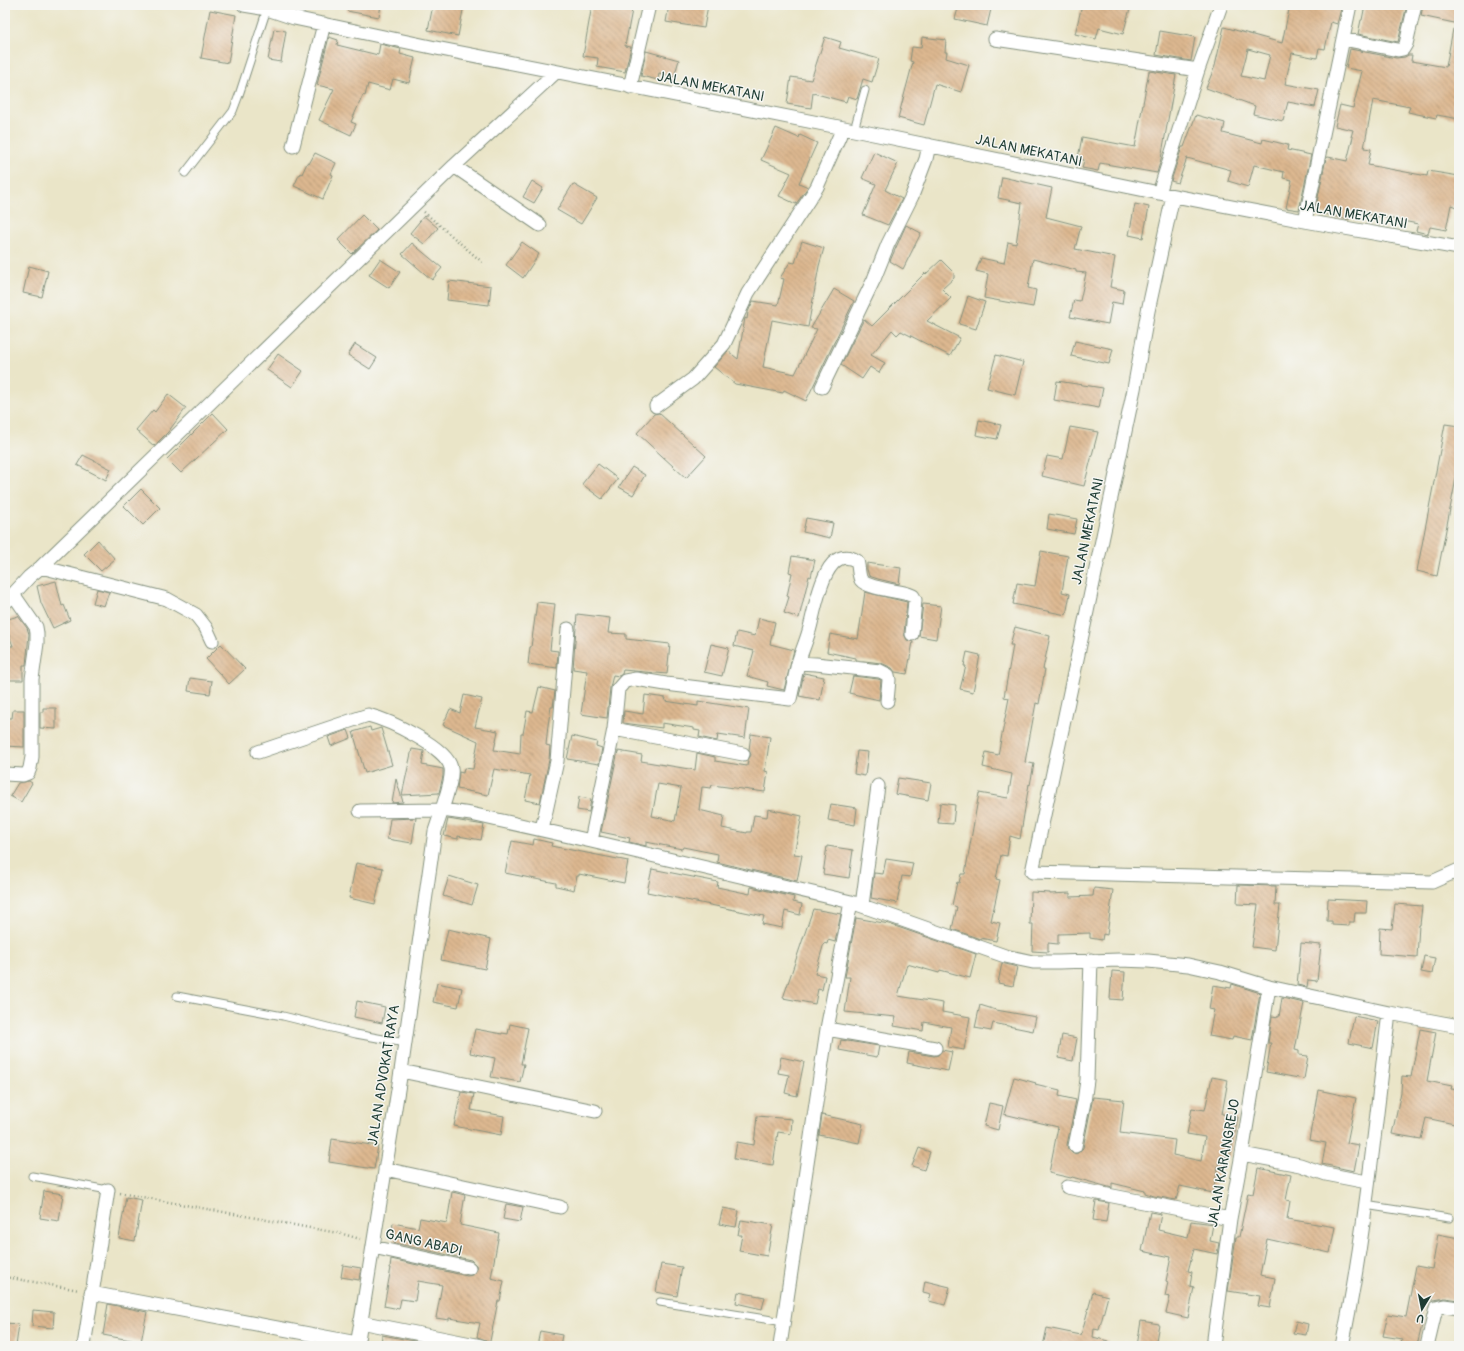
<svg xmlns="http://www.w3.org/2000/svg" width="1464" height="1351" viewBox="0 0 1464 1351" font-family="Pangolin,sans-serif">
  <defs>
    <pattern id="building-back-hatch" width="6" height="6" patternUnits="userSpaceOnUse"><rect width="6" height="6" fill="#ddb890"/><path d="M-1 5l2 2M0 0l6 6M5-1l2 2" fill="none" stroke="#b39776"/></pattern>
  </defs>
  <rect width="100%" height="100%" fill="#f6f6f2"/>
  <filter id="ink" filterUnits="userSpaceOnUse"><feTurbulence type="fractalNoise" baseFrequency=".025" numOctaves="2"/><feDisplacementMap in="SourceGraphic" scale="8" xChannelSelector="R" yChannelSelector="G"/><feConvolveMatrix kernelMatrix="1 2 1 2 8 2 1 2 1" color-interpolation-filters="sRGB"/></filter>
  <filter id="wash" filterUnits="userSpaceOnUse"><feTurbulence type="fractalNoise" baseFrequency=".012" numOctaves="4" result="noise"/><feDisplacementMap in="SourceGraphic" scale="16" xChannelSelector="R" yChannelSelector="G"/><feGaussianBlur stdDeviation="0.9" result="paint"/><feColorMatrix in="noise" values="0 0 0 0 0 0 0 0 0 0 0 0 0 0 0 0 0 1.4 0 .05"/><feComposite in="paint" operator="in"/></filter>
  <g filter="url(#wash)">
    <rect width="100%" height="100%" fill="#eae5c8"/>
    <g id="blocks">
      <path fill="url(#building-back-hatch)" fill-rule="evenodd" d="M347,5h34l-2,12 -32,-6z
        M433,5h31l-6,31 -30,-6z
        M592,5h41l-8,41 6,1 -6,25 -28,-5 1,-9 -15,-2z
        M669,5h39l-4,23 -38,-6z
        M959,5h16l16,4 -4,17 -32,-7z
        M1082,5h49l-8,29 -24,-6 -3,11 -21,-5z
        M1290,5h52l-5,19 -6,-2 -6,27 -6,-1 -2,10 -25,-5 -7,31 34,6 -4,17 -27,-5 -5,19 -30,-7 2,-8 -49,-18 9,-22 9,-39 58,16zM1248,49l22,6 -6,26 -23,-5z
        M1365,5h42l-9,37 -40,-8 3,-14h1z
        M1423,5h36v19l-38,-8z
        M210,10l26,5 -8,48 -27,-5z
        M274,29l12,2 -5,31 -13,-2z
        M1453,29h6v90l-22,-4 -1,3 -28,-6 2,-5 -37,-7 -9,48 7,1 -3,16 59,11 1,-5 31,5v32l-8,-3 -5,25 -16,-3 -2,7 -12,-3 2,-7 -67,-13 -2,9 -34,-8 11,-54 2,-1 19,4 6,-24h-2l2,-7 -18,-4 5,-21 13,3 9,-37 -16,-3 4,-19 46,9 9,-1 3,-2h4l-1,6 35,6z
        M1160,31l35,6 -4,24 -35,-6z
        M329,37l9,3 -1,5 41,10 2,-11 21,5 -1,5 15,4 -6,25 -16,-4 -3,11 -22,-6 -3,12 -2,-1 -12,27 5,2 -5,11 -32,-15 15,-31 -17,-4z
        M825,37l16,5 -2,6 40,11 -7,23 -9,-3 -6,20 -9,-3 -2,6 -33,-9 -2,15 -24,-4 4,-27 20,3z
        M922,37l24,3 -1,12h2l-1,6 23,7 -8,27 -26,-8 -11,41 -26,-7 15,-56 -3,-1 2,-14 9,1z
        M646,51l33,9 -5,17 -15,-4 -1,7 -17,-4z
        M1149,71l27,4 -15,84 -4,14 -57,-10 -2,8 -16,-3 2,-8 -6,-2 4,-21 53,10z
        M1196,115l29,8 -2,10 39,10 1,-4 25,6 -1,5 24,5 -12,55 -13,-2 6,-28 -9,-2 1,-6 -30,-7 -6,22 -20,-6 3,-11 -44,-12 -9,25 -7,-2 11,-34h2z
        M776,128l23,10 1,-3 17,8 -18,40 9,4 -12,17 -17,-8 12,-23 -30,-13z
        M874,152l24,11 -13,27 17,9 -14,26 -25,-10 13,-31 -14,-6z
        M315,153l21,10 -5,11 2,1 -10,24 -29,-13 6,-13 2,1 5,-11 2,1z
        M1002,177l50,11 -6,29 35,9 -6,23 40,8 -5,30 14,3 -2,14 -10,-2 -4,22 -38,-7 4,-17 6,1 6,-28 -10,-1v-2l-43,-11 -5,29 8,2 -3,17 -49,-9 4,-24 -12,-3 5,-13 23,5 4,-21 8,2 6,-41 -24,-5z
        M532,181l11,7 -9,15 -11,-6z
        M573,184l24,14 -16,26 -24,-14z
        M1135,204l14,3 -6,31 -14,-3z
        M362,215l15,15 -25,24 -14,-14z
        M424,216l14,12 -14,16 -14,-11z
        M906,225l15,8 -18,36 -13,-8z
        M802,241l22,7 -5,18 -11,61 -36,-7 -9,47 32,7 22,-45 -6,-1 23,-39 20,12 -48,100 -22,-11 -1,3 -48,-9 -21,-17 14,-16 10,8 7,-41 2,1 1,-7 5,-11 25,4 6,-26 -4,-1 10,-16 5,1z
        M522,242l17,12 -16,24 -17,-13z
        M412,243l30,25 -10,12 -30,-26z
        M380,259l20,13 -11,16 -20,-13z
        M941,260l13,13v5l-12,11 9,9 -24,23 33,17 -10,18 -49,-25 -4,4 -5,-5 -21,25 14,8 -6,10 -9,-6 -8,12 -21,-14 23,-46 8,7 53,-53 1,1z
        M29,266l19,5 -6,26 -19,-4z
        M449,281l42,5 -2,19 -42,-5z
        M968,296l17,6 -9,27 -17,-5z
        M1075,341l38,8 -4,15 -38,-8z
        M355,344l22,14 -7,11 -22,-14z
        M278,354l25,17 -11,16 -25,-17z
        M996,355l27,7 -8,33 -28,-7z
        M1057,381l46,7 -4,20 -45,-8z
        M168,394l18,14 -18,24 -14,14 -18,-16 17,-20 2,2z
        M213,413l15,16 -47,44 -14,-14z
        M659,413l47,43 -20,22 -49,-45 17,-19z
        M979,420l22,5 -4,14 -21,-4z
        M1445,424l14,2v37l-22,113 -20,-5z
        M1070,427l28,5 -14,54 -42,-10 5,-20 16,3z
        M83,455l28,14 -5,11 -29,-15z
        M598,464l20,15 -16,20 -20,-15z
        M632,467l13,8 -12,20 -14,-8z
        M141,489l19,19 -17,17 -19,-19z
        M1049,514l28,5 -3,15 -27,-5z
        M806,518l27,5 -3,15 -27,-6z
        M98,540l17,19 -14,12 -17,-17z
        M1041,551l27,5 -6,36 8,2 -4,21 -53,-11 4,-21 18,3z
        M792,556l23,4 -4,17 -2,-1 -10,42 -15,-5 5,-16 -2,-1 5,-23 -3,-1z
        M867,563l34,5 -2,16 -21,-5 -9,-3 -2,-7z
        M56,581l6,25 2,-1 6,15 -17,8 -12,-25 -4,-17z
        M97,589l12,3 -5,14 -11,-3z
        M865,592l42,10 -3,32 3,6 6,2 -6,32 -12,-2 -3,-4 -11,-5 -25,-3v-2l-29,-6 3,-18 28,5z
        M537,602l18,2 -5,46 8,1 -1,17 -29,-4 2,-17h1z
        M923,604l18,2 -5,33 -17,-3z
        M577,614l33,4 -2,15 18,1v5l44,5 -3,30 -44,-4 -1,4 -3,2 -6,-1 -3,13 -3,30 -26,-4 6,-43 -14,-2z
        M18,616l9,12 2,6 -3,31h-3v15h-18v-24h2v-10h6l-8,-21v-5z
        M759,618l16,4 -5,22 24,6 -10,40 -17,-4 1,-4 -21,-6 7,-25 -20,-5 3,-14 18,4z
        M1015,627l35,9 -7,33h2l-6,35 -3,-1 -11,59 9,2 -4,21 -1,-1 -9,55 -10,-3 -3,20 -6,-1 -5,24 4,1 -9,41 9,2 -4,18 -16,-3v1l-28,-10 5,-22 -5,-2 5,-23 2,1 2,-9h4l14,-81 29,5 4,-24 -29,-7 3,-15 12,3 11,-57 -5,-1 9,-52h-3z
        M221,644l24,25 -16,15 -23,-25z
        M711,644l18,4 -7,28 -18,-4z
        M967,652l13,3 -7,37 -13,-3 6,-23h-2z
        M804,673l20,4 -4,23 -21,-4z
        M853,676l25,3 3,1 -2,20 -30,-7z
        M190,678l22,3 -2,13 -22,-3z
        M539,687l16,4 -2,16h-2l-3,18 -2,20 4,1 -1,14 -9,43 -15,-3 5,-25 -36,-6 -6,26 -31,-6 2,-17 4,1 1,-5 9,1 5,-28 -35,-16 7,-16 10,4 4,-18 18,4 -7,28 23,4 -4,19 26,4 1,-20h2l4,-23 6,1z
        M645,695l21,3 -1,3 33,5v-5l51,8 -4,29 -27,-4 -1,7 -18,-4 1,-6 -6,-1v-2l-32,-5v5l-39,-5 1,-12 19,3z
        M43,708h13v21l-16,-1v-16h3z
        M13,710h11v37l-19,-1v-28h7z
        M370,727l1,4 10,-3 11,37 -27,8 -12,-41z
        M348,730l3,8 -20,8 -3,-9z
        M751,734l19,3 -5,34 3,1 -3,20 -53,-7 -1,3 -9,-1 -3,23 25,6 -2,12 25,5v-1h4l3,-17 13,2 1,-8 34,7 -8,38 8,1 -5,26 -80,-19 1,-8 -35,-7 -1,2 -36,-7v4l-17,-4 1,-4 -29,-6 17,-81 24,4 -1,6 54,9 2,-17 18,4v4l32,5 1,-6 3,-5 -2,-5zM658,784l23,4 -6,33 -23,-5z
        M572,736l25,6 -1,4 6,2 -3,16 -32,-5z
        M412,749l12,2 -2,14 21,4v7l-4,17 -37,2z
        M857,751l11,1 -3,24 -11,-2z
        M898,778l33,5 -3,17 -33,-6z
        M396,779l7,23 -11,1z
        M29,781l3,2 -11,19 -11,-6 8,-13z
        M579,797l12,2 -2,13 -12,-2z
        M940,803l15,2 -2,19 -15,-1z
        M831,804l26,4 -2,17 -27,-5z
        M416,818l-4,25 -25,-4 3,-20z
        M448,819l36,6 -3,15 -23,-4v3l-14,-3z
        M534,839l18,4 -1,3 77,15 -4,22 -45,-9v2h-2l-3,14 -18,-4v-3l-51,-10 7,-32 21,4z
        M827,846l26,4 -4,28 -26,-4z
        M886,859l27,4 -3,14 -8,-1 -5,27 -26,-5 3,-25 9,1z
        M356,863l27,5 -8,36 -26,-6z
        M652,869l66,13 -1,5 33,7 1,-7 43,10 -1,5 9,2 -2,11 -15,-4 -3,17 -20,-4 2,-8 -117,-24z
        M449,876l29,9 -6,20 -29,-9z
        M1238,885l38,1 -1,19h5l-5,45 -23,-3 6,-42 -21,-1z
        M1094,888l19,2 -6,45 -4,-1 -1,6 -12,-2v-5l-32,1v10l-10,-1v9l-16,-1 1,-27h-3l1,-32 19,1v1l20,-1v4l23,-1z
        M1328,899l39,2 -1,12h-11l-1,9h-5v4l-17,-1v-4h-5z
        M1395,904l27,2 -2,19h-1l-2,32 -38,-3 1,-26 12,1z
        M813,909l28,5 -6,28 -7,-2 -1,4 -3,-1 -9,31 10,2 -3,14 -4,-1 -3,15 -32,-6z
        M856,918l33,6 87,30 -6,24 -30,-8 -1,3 -32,-9 -9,32 45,7 -1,9 28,5 -6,33 -16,-3 3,-20 -27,-5 -1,9 -29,-5 2,-9 -51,-5 5,-35h-5z
        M448,929l43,10 -6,30 -44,-9z
        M1301,943l20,2 -4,36 -9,-1 -1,7 -10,-2z
        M1424,956l11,2 -3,16 -11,-2z
        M1002,963l15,4 -4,19 -15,-3z
        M1112,971l13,1 -2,28 -13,-1z
        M437,983l25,5 -4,19 -25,-5z
        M1232,984l28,9 -8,47 -19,-4 -1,4 -23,-4 5,-26 -5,-1 4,-24 18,3z
        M1282,998l22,5 -9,47 4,1v4l9,1 -4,23 -38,-7 5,-29h-3l4,-27 7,1z
        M357,1001l28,6 -3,16 -28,-6z
        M980,1005l16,5 40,7 -3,14 -40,-8 -2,8 -16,-3z
        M1354,1016l24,5 -5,27 -24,-5z
        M510,1024l18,4 -7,36h3l-4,18 -29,-5 4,-19 -25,-5 5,-24 27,5v-1l6,1z
        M1420,1029l16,3 -9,49 25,5 -1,3 8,1v35l-33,-7 -5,21 -29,-5 9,-42 1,-16 9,1z
        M1062,1035l15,3 -4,23 -15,-3z
        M841,1040l38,6 -2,11 -38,-7z
        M942,1050l10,2 -4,19 -41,-8 2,-11 25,4 4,-1z
        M781,1057l23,5 -7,34 -12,-3 4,-18 -11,-2z
        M1014,1077l22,6 -1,1 25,6 -1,6 17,4 -9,45 1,4 5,5 5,-1 5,-5 10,-51 31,3 -4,33 55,7 -2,15 28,6 4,-24 -18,-3 5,-26 13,2 7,-33 16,3 -6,34 16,3 -8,40 -10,-1 -7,37 -33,-7 -4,14 -22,-4 -9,-3v-2l-33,-8v5l-40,-11 -1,1 -22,-5 9,-46 -54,-13z
        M1318,1090l38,8 -9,45 12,2 -5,26 -32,-7 4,-21 -17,-3z
        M461,1092l13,2 -3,16 33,6 -3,19 -47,-9z
        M989,1103l14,3 -5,24 -14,-4z
        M822,1115l41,9 -4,19 -40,-8z
        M757,1116l35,3 -1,15 -13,-2 -5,33 -39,-6 3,-17 17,3z
        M332,1139l46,7 -4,23 -45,-7z
        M919,1148l11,4 -6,18 -12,-4z
        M1258,1168l33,7 -5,25 4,1 -3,18 48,8 -5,26 -63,-14 -7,36 15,3 -5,30 -12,-2 2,-10 -32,-5 8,-54h3l9,-44 5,1z
        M44,1191l19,3 -4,27 -19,-3z
        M452,1192l13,3 -5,30 39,8 -8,45 13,3 -4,20h-2l-9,45 -3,-6 -9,-3 3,-14 -31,-5v2l-13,-2 6,-33 -24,-4 -3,20 -14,-2 -2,10 -15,-3 7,-38h-1l1,-9 76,17 5,-1 3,-2 2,-4 -1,-4 -5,-5 -77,-17 1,-5h-4l2,-15 25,5 2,-10 27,5z
        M126,1197l16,3 -7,41 -16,-3z
        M1096,1201l13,2 -3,19 -13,-2z
        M506,1204l17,3 -3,15 -17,-3z
        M723,1208l16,3 -3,16 -17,-3z
        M1150,1212l11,2 -3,16 30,7 3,-16 22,3 -3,17 9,2 -2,11 -23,-5 -6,22 4,1 -2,14 4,1 -6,31 -22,-5 4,-16 -5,-1 3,-14 -2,-1 5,-24 -29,-6z
        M741,1220l32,5 -6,31 -28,-5 3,-16h-4z
        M1438,1234l21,4v62l-14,-2 -11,2 -9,-1 -5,21 3,1 -5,21h-1l-1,4h-16l2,-7 -19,-3 5,-22 18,3 10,-51 16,3z
        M661,1264l21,3 -5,29 -21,-4z
        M343,1265l18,3 -2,12 -18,-3z
        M925,1281l25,6 -5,18 -16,-4 2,-7 -8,-2z
        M738,1292l27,5 -3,12 -26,-6z
        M1093,1292l15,4 -9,34 -5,-1 -1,8 15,4v5h-65l4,-18 34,7z
        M108,1304l39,8 -6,30 -38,-7z
        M33,1310l21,2 -1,16 -21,-2z
        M1141,1321l18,3 -4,22h-18z
        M1296,1321l12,3 -2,11 -13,-2z
        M5,1323l14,1 -3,22h-11z
        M540,1331l22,4 -2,11h-23z
        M382,1335l49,9v2l-50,-1z"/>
    </g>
  </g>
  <g filter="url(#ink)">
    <use href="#blocks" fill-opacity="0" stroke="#84917e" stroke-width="1"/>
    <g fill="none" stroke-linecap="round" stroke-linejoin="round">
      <g stroke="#84917e" stroke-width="9">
        <path id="service" d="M854,130l11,-40
          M185,173l48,-62 6,-16 28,-86
          M177,996l106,20 73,18 49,9
          M32,1176l76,14
          M1365,1205l84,13
          M660,1302l124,20"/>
      </g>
      <g stroke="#84917e" stroke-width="15">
        <path id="minor" d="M244,5l23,4 27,9 142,30 418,82 305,63 146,28 154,27
          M995,39l203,31
          M1343,39l55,11 5,-1 3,-5 9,-39
          M630,87l19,-82
          M293,146l31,-122
          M454,166l86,59
          M1159,193l39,-123 23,-65
          M1173,196l-25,115 -14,78 -102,483 400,10 27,-12
          M1305,221l45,-216
          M822,387l52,-108 14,-35 24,-48 14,-37 3,-14
          M656,406l37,-27 31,-35 24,-51 69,-106 26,-59
          M41,567l126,32 29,16 10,13 6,13
          M5,603l24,-26 12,-10 413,-401 102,-94
          M798,663c3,-10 8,-21 11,-32 6,-19 15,-91 48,-70 2,5 1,13 4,19 6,8 36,11 47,14l5,2 2,4 -3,34
          M614,729l129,25
          M258,752l110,-37c20,5 79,32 83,53 2,11 -6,30 -9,42l-82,1
          M5,774l18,1 5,-2 2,-5 2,-11v-78l5,-36v-10l-1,-6 -23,-33
          M542,829l15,-68 11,-132
          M591,841l23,-112 4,-40 7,-8 11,-2 30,5 124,15 8,-36 18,1 64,7 8,4 1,5 -2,21
          M862,905l16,-119
          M827,1029l108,19
          M401,1071l194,40
          M1075,1146l9,-44 3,-22 4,-120
          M1242,1154l58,11 26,9 41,8
          M385,1169l175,38
          M1067,1187l163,32
          M373,1247l96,21
          M91,1293l266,50
          M360,1322l121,24
          M84,1346l24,-156
          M357,1346l44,-275 34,-240 7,-21 29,4 120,27 260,61 154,54 28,6h26l60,-2 29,1 40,4 32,7 49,15 120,26 70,13
          M780,1346l47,-317 24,-127
          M1213,1346l17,-127 12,-65 27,-167
          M1342,1346c23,-109 33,-222 47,-333
          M1427,1346l9,-38 8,-2 15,2"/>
      </g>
      <path stroke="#84917e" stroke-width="2.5" stroke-dasharray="1 3" stroke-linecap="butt" d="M424,212l58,50
        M120,1193l223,41 17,5
        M5,1277l74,13"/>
      <use href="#service" stroke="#fff" stroke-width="7"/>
      <use href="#minor" stroke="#fff" stroke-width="13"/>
    </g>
  </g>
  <g text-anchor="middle" stroke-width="3" stroke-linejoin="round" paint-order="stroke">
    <g font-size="14" fill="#1f3d34" stroke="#f6f6f2">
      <text transform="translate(711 86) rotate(11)" y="5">JALAN MEKATANI</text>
      <text transform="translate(1029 150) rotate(12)" y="5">JALAN MEKATANI</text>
      <text transform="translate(1354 214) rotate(10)" y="5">JALAN MEKATANI</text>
      <text transform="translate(1087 531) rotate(-78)" y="5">JALAN MEKATANI</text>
      <text transform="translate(383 1075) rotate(-81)" y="5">JALAN ADVOKAT RAYA</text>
      <text transform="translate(1223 1163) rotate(-80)" y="5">JALAN KARANGREJO</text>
      <text transform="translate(424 1242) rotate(13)" y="5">GANG ABADI</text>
    </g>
  </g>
  <rect width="1464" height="1351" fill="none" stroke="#f6f6f2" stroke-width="20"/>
  <g transform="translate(1422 1309) rotate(190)" stroke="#f6f6f2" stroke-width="3" paint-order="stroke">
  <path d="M0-3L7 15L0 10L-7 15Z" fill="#1f3d34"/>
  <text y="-6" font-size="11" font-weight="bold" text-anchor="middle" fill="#1f3d34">U</text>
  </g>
</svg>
